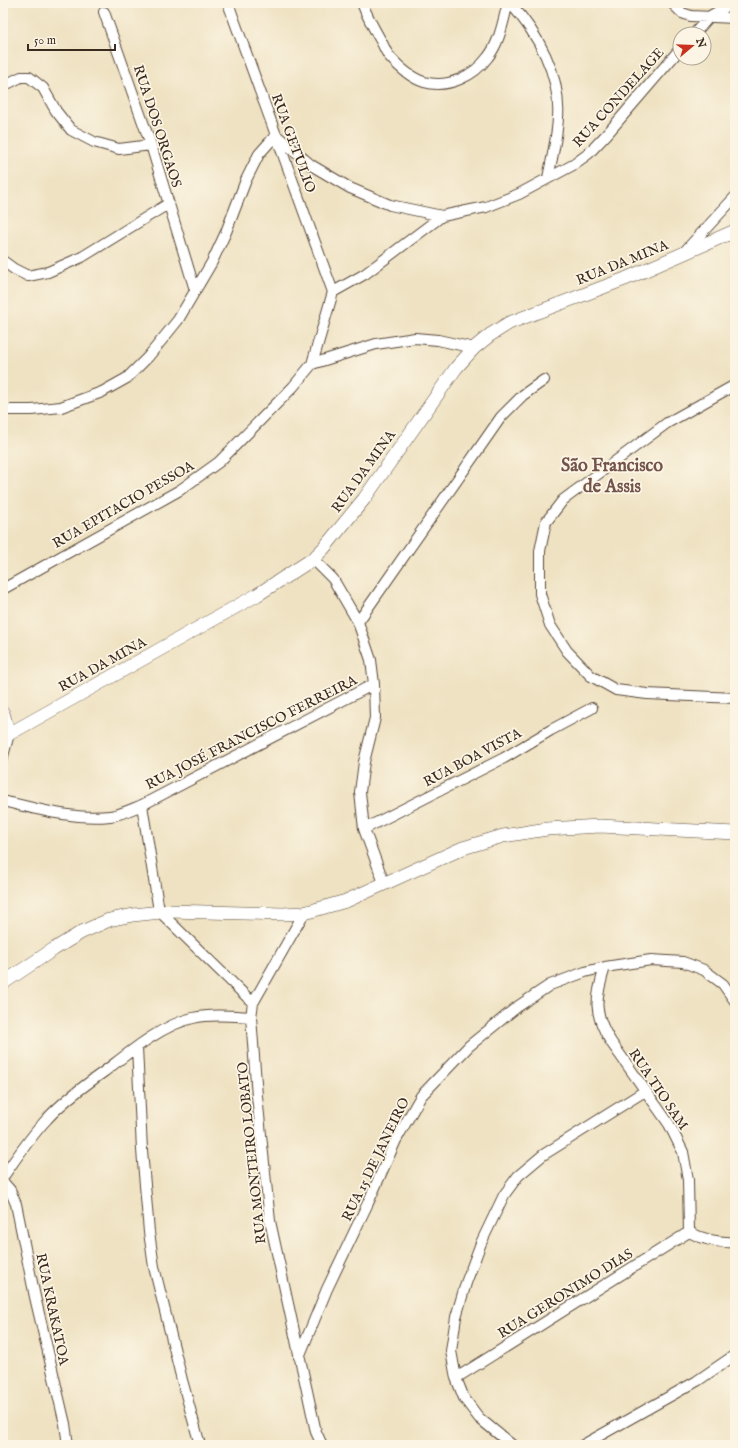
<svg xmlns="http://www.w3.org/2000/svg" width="738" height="1448" viewBox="0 0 738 1448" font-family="'IM FELL English',serif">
  <rect width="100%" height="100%" fill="#fcf5e5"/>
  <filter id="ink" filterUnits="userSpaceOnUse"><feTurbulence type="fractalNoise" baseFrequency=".025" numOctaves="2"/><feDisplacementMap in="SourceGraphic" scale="8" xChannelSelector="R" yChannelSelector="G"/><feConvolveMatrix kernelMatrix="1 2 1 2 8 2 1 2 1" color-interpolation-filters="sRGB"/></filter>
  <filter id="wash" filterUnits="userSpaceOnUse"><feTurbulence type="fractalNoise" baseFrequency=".012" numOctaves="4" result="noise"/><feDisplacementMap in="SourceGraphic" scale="16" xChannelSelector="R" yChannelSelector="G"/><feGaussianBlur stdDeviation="0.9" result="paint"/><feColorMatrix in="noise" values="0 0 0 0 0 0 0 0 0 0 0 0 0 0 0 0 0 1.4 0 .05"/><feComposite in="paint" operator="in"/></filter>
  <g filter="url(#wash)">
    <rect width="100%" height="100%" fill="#efe2c2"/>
  </g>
  <g filter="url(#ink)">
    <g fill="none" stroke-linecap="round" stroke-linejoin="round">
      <g stroke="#564637" stroke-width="12">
        <path id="minor" d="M228,3l105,289
          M362,3c5,13 12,26 19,38 3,5 5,12 9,16 9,10 21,21 34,25 24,7 50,-6 64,-25 12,-15 15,-36 20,-54
          M510,3c28,31 51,72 48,115 -1,20 -6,40 -10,60
          M672,3l10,10 9,3 44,2
          M104,12l47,133 44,145
          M694,34l16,-18 23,-13
          M3,86l18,-9h8l14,11 13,23 15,19 23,12 25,7 32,-4
          M685,251l50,-54
          M3,261l11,8 14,7 20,-4 34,-15 86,-53
          M333,292l32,-18 77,-58
          M312,364l64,-20 39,-6 23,2 36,8
          M735,385l-68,38 -104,77 -17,22 -6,29v43l10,31 17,26 24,25 25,14 31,4 88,4
          M3,410h29l29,-3 41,-15 25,-14 21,-21 30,-37 34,-58 14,-30 20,-52 13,-26 17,-19 35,30 39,23 40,17 52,11 44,-9 33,-13 54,-29 15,-11 19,-20 73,-85
          M313,559l20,20 25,43 13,38 3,24 1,34 -11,44 -4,30 4,37 20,54
          M3,589l177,-99 39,-28 74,-75 19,-23 21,-72
          M358,622l143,-205 22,-22 21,-15
          M3,756l6,-22
          M3,801c33,8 72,19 107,15 10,-1 22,-7 32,-11l232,-121
          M142,805l17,106 94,92
          M364,829l140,-71 47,-28 41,-22
          M304,913l-51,90 -2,14 6,79 13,125 46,211 6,13
          M605,967c-10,32 -12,46 6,75l58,82 14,28 5,28 1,52
          M137,1047l5,103 7,82 5,35 28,113 18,65
          M3,1177c14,-20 27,-40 44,-58 16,-18 38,-34 58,-48 26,-20 57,-46 88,-53 19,-4 39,-2 58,-1
          M3,1182l7,8 6,14 19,93 30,127 3,21
          M689,1232c15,8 29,11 46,10
          M299,1357l28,-68 41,-86 28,-63 25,-44 48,-50 48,-39 33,-22 35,-13 20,-5 46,-7 32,2 21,8 19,14 12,17
          M456,1378l233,-146
          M512,1445l-33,-27 -15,-20 -8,-20 -5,-27 5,-34 10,-34 15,-40 23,-48 14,-19 25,-21 102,-64
          M583,1445l114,-64 38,-26"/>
      </g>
      <g stroke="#564637" stroke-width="14">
        <path id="tertiary" d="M3,713l6,21 248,-139 56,-36 11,-11 40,-49 92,-131 18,-20 16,-13 19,-12 116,-44 110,-48
          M3,983l51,-34 28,-17 27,-12 24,-5 37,-4 112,3 22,-1 42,-12 117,-53 40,-12 44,-7 53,-3 135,7"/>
      </g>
      <use href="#minor" stroke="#fff" stroke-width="10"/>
      <use href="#tertiary" stroke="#fff" stroke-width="13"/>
    </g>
  </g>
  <g text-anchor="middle" stroke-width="3.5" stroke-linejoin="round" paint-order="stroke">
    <g font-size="14" fill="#3b2a1e" stroke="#fcf5e5">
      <text transform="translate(618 97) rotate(-48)" y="5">RUA CONDELAGE</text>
      <text transform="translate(158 126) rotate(72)" y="5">RUA DOS ORGAOS</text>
      <text transform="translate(294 143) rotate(70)" y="5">RUA GETULIO</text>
      <text transform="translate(622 262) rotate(-22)" y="5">RUA DA MINA</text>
      <text transform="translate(363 471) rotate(-54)" y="5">RUA DA MINA</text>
      <text transform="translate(123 504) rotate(-30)" y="5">RUA EPITACIO PESSOA</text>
      <text transform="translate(102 664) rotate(-29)" y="5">RUA DA MINA</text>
      <text transform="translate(251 732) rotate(-27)" y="5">RUA JOSÉ FRANCISCO FERREIRA</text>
      <text transform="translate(472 757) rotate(-28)" y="5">RUA BOA VISTA</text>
      <text transform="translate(659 1089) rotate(56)" y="5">RUA TIO SAM</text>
      <text transform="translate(251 1153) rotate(-96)" y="5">RUA MONTEIRO LOBATO</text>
      <text transform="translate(375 1159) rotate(-64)" y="5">RUA 15 DE JANEIRO</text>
      <text transform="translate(565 1293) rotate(-32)" y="5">RUA GERONIMO DIAS</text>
      <text transform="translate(53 1309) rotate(78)" y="5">RUA KRAKATOA</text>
    </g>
    <g font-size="18" font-weight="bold" fill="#72544c" stroke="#fcf5e5">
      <text x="612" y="471">São Francisco<tspan x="612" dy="21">de Assis</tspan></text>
    </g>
  </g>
  <rect width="738" height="1448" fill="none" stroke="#fcf5e5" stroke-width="16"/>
  <g transform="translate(692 46) rotate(71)"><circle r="19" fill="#fcf5e5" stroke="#afa495"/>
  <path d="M0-3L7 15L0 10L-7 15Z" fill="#c8321e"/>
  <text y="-6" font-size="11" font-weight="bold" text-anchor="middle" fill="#3b2a1e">N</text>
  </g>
  <path d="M28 44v6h87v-6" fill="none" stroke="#3b2a1e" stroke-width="2"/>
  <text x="34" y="44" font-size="12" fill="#3b2a1e" stroke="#fcf5e5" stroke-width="3" paint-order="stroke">50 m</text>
</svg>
